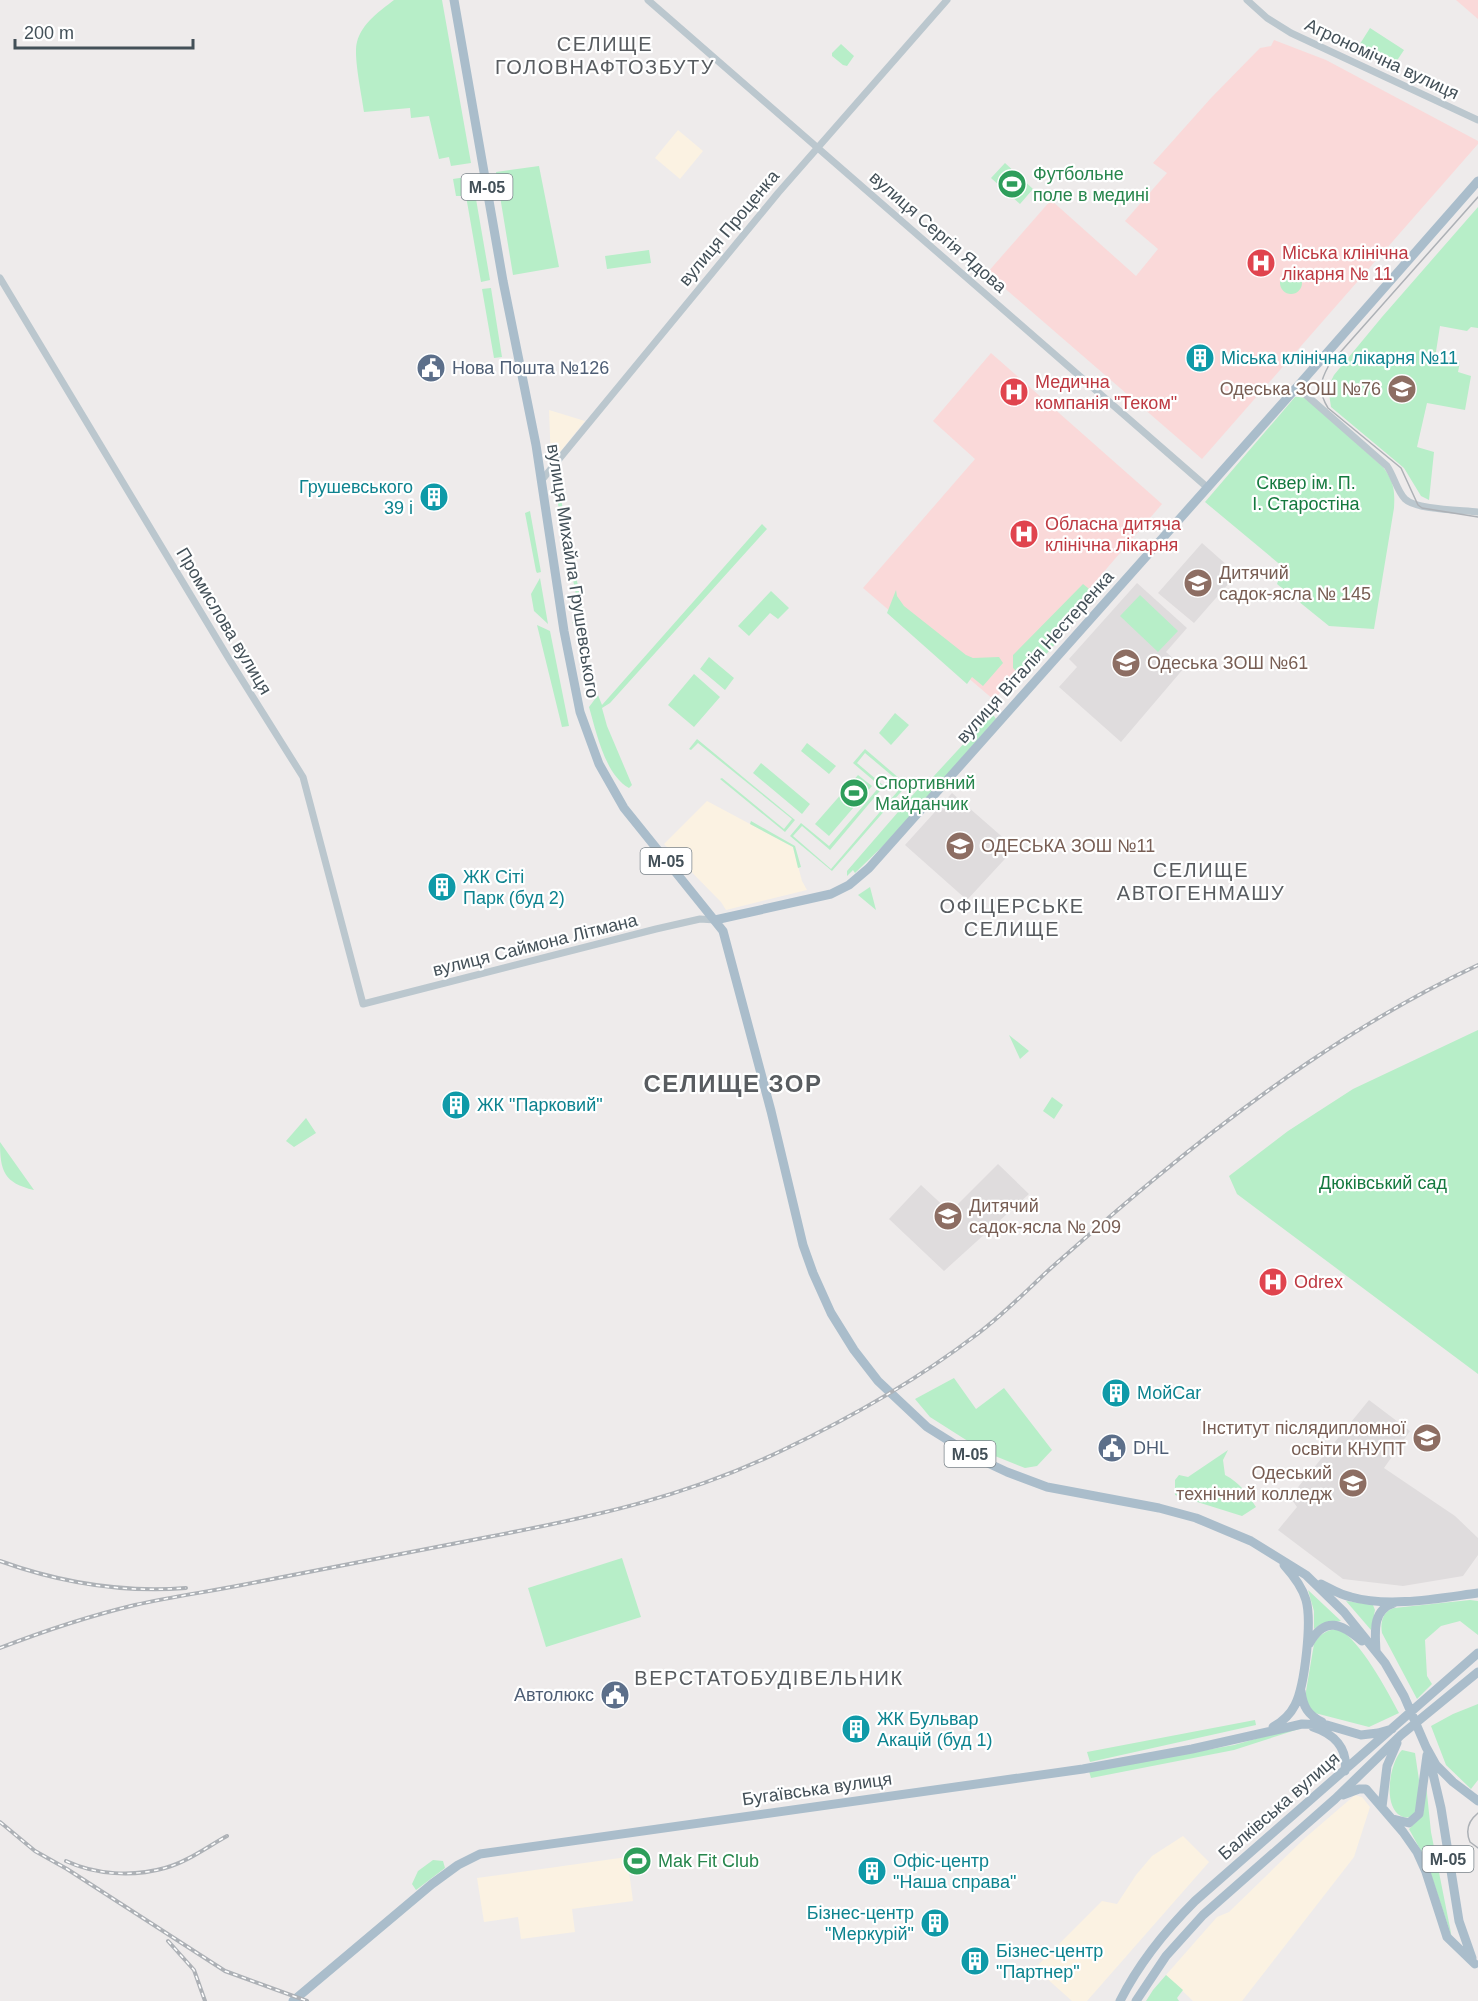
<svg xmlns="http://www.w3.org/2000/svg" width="1478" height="2001" viewBox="0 0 1478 2001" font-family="Arial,sans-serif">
  <rect width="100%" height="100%" fill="#eeebeb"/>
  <path fill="#fbf2e2" d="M678,130l25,21 -23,28 -25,-21z
    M549,410l36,11 -34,42 -1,-27z
    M707,801l86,46 9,34 5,9 -81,20 -5,-8 -57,-58z
    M1355,1795l7,2 8,10 -16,50 -112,144h-49l-27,-26 51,-58 12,-5 76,-74z
    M1183,1836l26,26 -122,139h-15l-37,-33 67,-67 15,3 19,-29 16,-19z
    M627,1857l6,44 -61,8 3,23 -54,7 -3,-22 -34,5 -7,-44z"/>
  <path fill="#dfdcdd" d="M1202,543l35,31 -43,49 -36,-30z
    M1137,583l50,45 -21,24 18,16 -63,74 -62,-55 18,-20 -8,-8z
    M952,793l63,55 -48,52 -62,-55z
    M998,1164l31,30 -85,77 -55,-52 32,-34 29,27z
    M1369,1400l41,31 -26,37 71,48 23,22v17l-15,21 -60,10 -60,-7 -65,-49 19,-23 -7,-10z"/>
  <path fill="#fad9d9" d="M1456,0h22v19z
    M1274,40l52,20 152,81v3l-276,315 -215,-186 64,-73 85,76 22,-27 -33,-28 42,-48 -14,-10 58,-65 49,-50 11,-2z
    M991,353l171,151 -168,196 -131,-112 112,-129 -42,-38z"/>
  <path fill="#b7eec8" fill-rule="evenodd" d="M394,0h48l29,163 -20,3 -2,-9 -10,2 -10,-43 -18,2 -1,-10 -46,4c-2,-16 -11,-56 -7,-70 5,-19 23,-31 37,-42z
    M1370,28l34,22 -12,18 -34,-21z
    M841,44l13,12 -7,10 -4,-1 -11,-9v-3z
    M1005,163l28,26 -13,15 -29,-26z
    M539,166l20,101 -46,8 -17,-103z
    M472,176l18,104 -9,2 -15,-86h-10l-3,-17z
    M1478,207v121l-7,-1 -4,4 -27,-5 -5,32 25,4 -2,10 13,4 -6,34 -38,-7 -10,44 17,5 -5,48 -8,-4 -17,-28 -73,-61 -3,-20 6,-12 48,-58z
    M649,250l2,13 -44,6 -2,-13z
    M1280 283a11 11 0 1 1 22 0a11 11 0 1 1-22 0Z
    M491,288l11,69 -8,1 -12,-69z
    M1295,397h6l7,2 75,68c11,14 12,24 11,41l-20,121 -45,-3 -52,-42 6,-17 -78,-65z
    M556,494h4l26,133 2,18 -16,-23 10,3z
    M530,511l11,61 -4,1 -1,-2 -11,-58z
    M762,524l5,5 -157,174 -8,5 5,18 25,59 -3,3c-24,-13 -33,-57 -40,-81l9,-12 4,10z
    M540,578l8,46 -14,-13 -3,-17z
    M1083,584l15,12 -74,83 -11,-11v-13z
    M896,590l1,6 7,10 62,49 7,3 26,-1 4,6 -20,23 -11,-9 -5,7 -80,-71z
    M771,591l18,17 -11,11 -8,-6 -21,23 -11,-10z
    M1140,595l38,36 -20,21 -38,-36z
    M537,625l13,6 19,95 -7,1z
    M709,657l25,21 -9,12 -25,-21z
    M694,674l26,23 -26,30 -26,-22z
    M895,713l14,12 -18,20 -12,-12z
    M992,713l4,6 -106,120 -35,34 -2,-3 -6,6v-5l71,-82 3,1z
    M697,739l98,81 -10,12 -65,-53 2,-1 62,51 8,-10 -94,-76 -7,7 -2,-1z
    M807,743l29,23 -7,8 -28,-23z
    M865,749l42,36 -75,86 -42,-35 11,-13 28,23 51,-60 -27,-23zM865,753l38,32 -72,84 -38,-33 9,-10 28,24 54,-64 -27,-23z
    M761,763l49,41 -8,10 -49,-41z
    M858,775l14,11 -43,50 -14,-12z
    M751,821l44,25 6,21 -3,1 -5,-21 -43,-23z
    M870,887l6,23 -18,-15z
    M1478,1030v344l-241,-180 -8,-18 59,-45 65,-42z
    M1009,1035l20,16 -9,8z
    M1052,1097l11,8 -9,14 -11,-8z
    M306,1118l10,15 -22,14 -8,-6z
    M0,1142l34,48c-30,-7 -34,-19 -34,-48z
    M954,1378l22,31 28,-21 48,62 -15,16 -12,2 -40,-16 -55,-35 -15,-18z
    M1228,1450l-5,10 2,15c15,8 22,18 31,32l-14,9 -67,-21v-15l4,-5 9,2z
    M622,1558l19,59 -95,30 -18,-59z
    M1308,1590l33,31 -20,3 -7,5v-18z
    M1470,1600l8,1v34l-18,-14 -19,5 -16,14 2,36 5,8 -15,15 -35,-66c-2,-11 1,-22 12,-25z
    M1346,1601l27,4 2,5 -4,20z
    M1338,1629c21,9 50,63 61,84l-30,14 -58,-15 -6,-15 9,-53c6,-10 12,-14 24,-15z
    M1478,1704v76l-7,9 -25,-24 -15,-39 22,-12z
    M1255,1720l1,5 -166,37 -3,-10z
    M1298,1727l1,2 -65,21 -143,28 -2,-7 145,-26z
    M1402,1750l13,3 4,27 -2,30c-5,6 -8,10 -16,6 -19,-10 -11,-54 1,-66z
    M1426,1784l5,48 21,106 -25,-76 -18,-33 14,-14z
    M433,1860l10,1 2,7 -25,19 -4,3 -4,-6 6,-13z
    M1166,1975l17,15 -6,8 2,3h-33l7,-11z"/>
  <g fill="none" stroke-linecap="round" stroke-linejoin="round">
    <path stroke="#bbc7ce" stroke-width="7" d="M648,0l560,488
      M1247,0l20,18 24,15 187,87
      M0,278l229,381 74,118 60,227 293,-75 44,-10 15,1
      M1297,387l90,79c7,10 10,25 18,33 11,11 57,11 73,13
      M541,481l237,-288 169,-193"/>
    <path stroke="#aabdcb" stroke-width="9" d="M454,0l49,281 33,164 28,186 16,81 19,52 25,44 99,123 48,180 32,134 10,28 18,40 23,37 24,31 49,46 48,30 32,15 40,15 112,21 37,10 55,23 55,34 38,37 41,51 19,33 22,51 10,18 17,17 25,19
      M715,920l116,-26 18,-9 20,-17 428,-481 181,-206
      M1321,1584c10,5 19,11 30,13 38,11 89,1 127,-4
      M1309,1644c16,-29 33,-20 53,-3
      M1376,1651c-1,-19 -4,-41 18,-48
      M1301,1691c2,16 7,24 21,31
      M1273,1727c9,-5 17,-12 22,-22 10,-20 17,-84 11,-105 -4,-14 -13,-25 -22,-35
      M1313,1727c21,7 35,21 32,44
      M1430,1761l11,47 18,113 13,37
      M1343,1795l16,-6h7l37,43 14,20 9,20 21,65 28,27
      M1382,1807l5,-41 10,-23
      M1393,1819l16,4 10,-9 8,-59
      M293,2001l139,-117 26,-19 22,-11 603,-85 109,-20 110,-25 25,1 34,10 17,-2 14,-4
      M1120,2001c19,-38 45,-70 75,-100l283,-248
      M1136,2001l30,-45 37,-41 132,-116 66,-64 77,-63"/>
    <path stroke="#adb1b6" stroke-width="1.5" d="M1478,197l-149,168c-10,18 -11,26 -1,43l73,60 17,37 4,3 56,9
      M1478,1813c-10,8 -13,17 -8,29l8,6"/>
    <g stroke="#adb1b6" stroke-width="4">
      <path id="rail" d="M0,1561c61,22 121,32 186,27
        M0,1648c44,-17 89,-32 135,-43 36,-8 71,-13 107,-20 82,-16 164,-32 246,-48 104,-20 198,-40 295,-87 67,-32 134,-70 193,-115 27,-20 50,-44 75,-67 33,-29 67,-59 101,-87 101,-84 207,-160 326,-216
        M0,1822l35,29 32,18 158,102 82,30
        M66,1861c30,14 67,16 99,7 22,-6 42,-21 62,-32
        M168,1941l26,29 11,31"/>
    </g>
    <use href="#rail" stroke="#fff" stroke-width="1.5" stroke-dasharray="4.5" stroke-linecap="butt"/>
  </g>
  <defs>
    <g id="stadium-disc" transform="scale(1.5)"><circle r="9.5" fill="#2e9e5b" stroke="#fff"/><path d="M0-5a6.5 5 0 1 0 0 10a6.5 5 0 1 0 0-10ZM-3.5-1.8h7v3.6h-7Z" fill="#fff"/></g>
    <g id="hospital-disc" transform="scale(1.5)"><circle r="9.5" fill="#e0444e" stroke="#fff"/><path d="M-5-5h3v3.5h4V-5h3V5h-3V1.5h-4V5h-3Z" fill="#fff"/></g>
    <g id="building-disc" transform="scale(1.5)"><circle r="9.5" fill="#0f9aa8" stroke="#fff"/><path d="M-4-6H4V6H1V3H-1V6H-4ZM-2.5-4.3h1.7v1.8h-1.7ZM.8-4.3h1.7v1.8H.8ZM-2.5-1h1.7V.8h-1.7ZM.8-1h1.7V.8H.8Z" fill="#fff"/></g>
    <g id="civic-disc" transform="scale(1.5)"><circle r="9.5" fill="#5c6f8a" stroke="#fff"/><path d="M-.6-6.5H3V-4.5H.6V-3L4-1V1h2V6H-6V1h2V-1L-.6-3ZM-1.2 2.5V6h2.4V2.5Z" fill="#fff"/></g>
    <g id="school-disc" transform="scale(1.5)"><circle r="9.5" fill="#8d6e63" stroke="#fff"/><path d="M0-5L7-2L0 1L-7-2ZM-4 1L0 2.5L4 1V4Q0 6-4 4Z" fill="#fff"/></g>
    <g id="university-disc" transform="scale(1.5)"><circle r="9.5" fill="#8d6e63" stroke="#fff"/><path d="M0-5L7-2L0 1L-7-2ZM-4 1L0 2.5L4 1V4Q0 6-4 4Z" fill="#fff"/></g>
  </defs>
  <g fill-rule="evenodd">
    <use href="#stadium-disc" x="1012" y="184"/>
    <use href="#hospital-disc" x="1261" y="263"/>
    <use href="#building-disc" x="1200" y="358"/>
    <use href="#civic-disc" x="431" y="368"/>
    <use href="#school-disc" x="1402" y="389"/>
    <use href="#hospital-disc" x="1014" y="392"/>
    <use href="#building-disc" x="434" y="497"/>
    <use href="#hospital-disc" x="1024" y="534"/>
    <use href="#school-disc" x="1198" y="583"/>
    <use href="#school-disc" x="1126" y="663"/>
    <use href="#stadium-disc" x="854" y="793"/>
    <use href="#school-disc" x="960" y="846"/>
    <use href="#building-disc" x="442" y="887"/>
    <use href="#building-disc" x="456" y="1105"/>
    <use href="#school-disc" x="948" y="1216"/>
    <use href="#hospital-disc" x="1273" y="1282"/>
    <use href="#building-disc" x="1116" y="1393"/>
    <use href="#university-disc" x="1427" y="1438"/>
    <use href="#civic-disc" x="1112" y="1448"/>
    <use href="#university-disc" x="1353" y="1483"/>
    <use href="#civic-disc" x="615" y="1695"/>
    <use href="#building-disc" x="856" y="1729"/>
    <use href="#stadium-disc" x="637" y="1861"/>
    <use href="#building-disc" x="872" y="1871"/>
    <use href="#building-disc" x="935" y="1923"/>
    <use href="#building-disc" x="975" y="1961"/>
  </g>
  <g text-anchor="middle" stroke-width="4.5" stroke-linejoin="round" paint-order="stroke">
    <g fill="#fff" stroke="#7b848a" stroke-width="1.5">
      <rect x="461.5" y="174" width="51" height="26" rx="4.5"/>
      <rect x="640.5" y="848" width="51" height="26" rx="4.5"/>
      <rect x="944.5" y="1441" width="51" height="26" rx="4.5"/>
      <rect x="1422.5" y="1846" width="51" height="26" rx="4.5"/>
    </g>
    <g font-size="16" font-weight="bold" fill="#435058">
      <text x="487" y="193">М-05</text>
      <text x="666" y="867">М-05</text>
      <text x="970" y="1460">М-05</text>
      <text x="1448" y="1865">М-05</text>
    </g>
    <g font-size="18" fill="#435058" stroke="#fff">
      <text transform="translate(1382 59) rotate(25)" y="6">Агрономічна вулиця</text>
      <text transform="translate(729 228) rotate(-50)" y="6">вулиця Проценка</text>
      <text transform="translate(938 232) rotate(41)" y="6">вулиця Сергія Ядова</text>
      <text transform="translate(573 571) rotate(81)" y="6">вулиця Михайла Грушевського</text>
      <text transform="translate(224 621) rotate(59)" y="6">Промислова вулиця</text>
      <text transform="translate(1035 657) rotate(-48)" y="6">вулиця Віталія Нестеренка</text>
      <text transform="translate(535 945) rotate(-14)" y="6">вулиця Саймона Літмана</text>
      <text transform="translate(817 1789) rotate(-8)" y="6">Бугаївська вулиця</text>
      <text transform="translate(1279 1806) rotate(-41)" y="6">Балківська вулиця</text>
    </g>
    <g font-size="18" fill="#27864d" stroke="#fff" text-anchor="start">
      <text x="1033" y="180">Футбольне<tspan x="1033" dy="21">поле в медині</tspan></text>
      <text x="875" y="789">Спортивний<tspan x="875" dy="21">Майданчик</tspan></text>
      <text x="658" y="1867">Mak Fit Club</text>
    </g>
    <g font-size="18" fill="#be3a42" stroke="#fff" text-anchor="start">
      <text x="1282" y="259">Міська клінічна<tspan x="1282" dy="21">лікарня № 11</tspan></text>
      <text x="1035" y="388">Медична<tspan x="1035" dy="21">компанія "Теком"</tspan></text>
      <text x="1045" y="530">Обласна дитяча<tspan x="1045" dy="21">клінічна лікарня</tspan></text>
      <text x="1294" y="1288">Odrex</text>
    </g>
    <g font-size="18" fill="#0d838f" stroke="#fff" text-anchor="start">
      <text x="1221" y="364">Міська клінічна лікарня №11</text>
      <text x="413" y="493" text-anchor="end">Грушевського<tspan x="413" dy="21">39 і</tspan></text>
      <text x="463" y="883">ЖК Сіті<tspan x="463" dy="21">Парк (буд 2)</tspan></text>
      <text x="477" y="1111">ЖК "Парковий"</text>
      <text x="1137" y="1399">МойCar</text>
      <text x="877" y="1725">ЖК Бульвар<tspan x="877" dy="21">Акацій (буд 1)</tspan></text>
      <text x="893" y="1867">Офіс-центр<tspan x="893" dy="21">"Наша справа"</tspan></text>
      <text x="914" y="1919" text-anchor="end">Бізнес-центр<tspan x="914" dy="21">"Меркурій"</tspan></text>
      <text x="996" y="1957">Бізнес-центр<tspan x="996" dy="21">"Партнер"</tspan></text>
    </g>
    <g font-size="18" fill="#4e5e75" stroke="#fff" text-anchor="start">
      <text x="452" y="374">Нова Пошта №126</text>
      <text x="1133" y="1454">DHL</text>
      <text x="594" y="1701" text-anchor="end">Автолюкс</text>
    </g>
    <g font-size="18" fill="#785e54" stroke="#fff" text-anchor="start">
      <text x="1381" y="395" text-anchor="end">Одеська ЗОШ №76</text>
      <text x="1219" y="579">Дитячий<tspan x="1219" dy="21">садок-ясла № 145</tspan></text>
      <text x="1147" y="669">Одеська ЗОШ №61</text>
      <text x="981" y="852">ОДЕСЬКА ЗОШ №11</text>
      <text x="969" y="1212">Дитячий<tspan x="969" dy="21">садок-ясла № 209</tspan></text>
      <text x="1406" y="1434" text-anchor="end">Інститут післядипломної<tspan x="1406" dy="21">освіти КНУПТ</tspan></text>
      <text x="1332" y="1479" text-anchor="end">Одеський<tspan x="1332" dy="21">технічний колледж</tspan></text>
    </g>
    <g font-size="18" fill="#15793f" stroke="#fff">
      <text x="1306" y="489">Сквер ім. П.<tspan x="1306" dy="21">І. Старостіна</tspan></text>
      <text x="1383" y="1189">Дюківський сад</text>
    </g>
    <g font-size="20" letter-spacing="1.5" fill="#585c60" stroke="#fff">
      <text x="605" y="51">СЕЛИЩЕ<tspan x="605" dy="23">ГОЛОВНАФТОЗБУТУ</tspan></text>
      <text x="1201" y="877">СЕЛИЩЕ<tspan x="1201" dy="23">АВТОГЕНМАШУ</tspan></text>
      <text x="1012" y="913">ОФІЦЕРСЬКЕ<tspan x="1012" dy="23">СЕЛИЩЕ</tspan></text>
      <text x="769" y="1685">ВЕРСТАТОБУДІВЕЛЬНИК</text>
    </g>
    <g font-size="24" font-weight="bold" letter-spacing="1.5" fill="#585c60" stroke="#fff">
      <text x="733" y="1092">СЕЛИЩЕ ЗОР</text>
    </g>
  </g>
  <path d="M15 39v9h178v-9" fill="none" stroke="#435058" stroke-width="3"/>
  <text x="24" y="39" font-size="18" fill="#435058" stroke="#ffffff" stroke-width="4.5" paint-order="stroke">200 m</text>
</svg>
